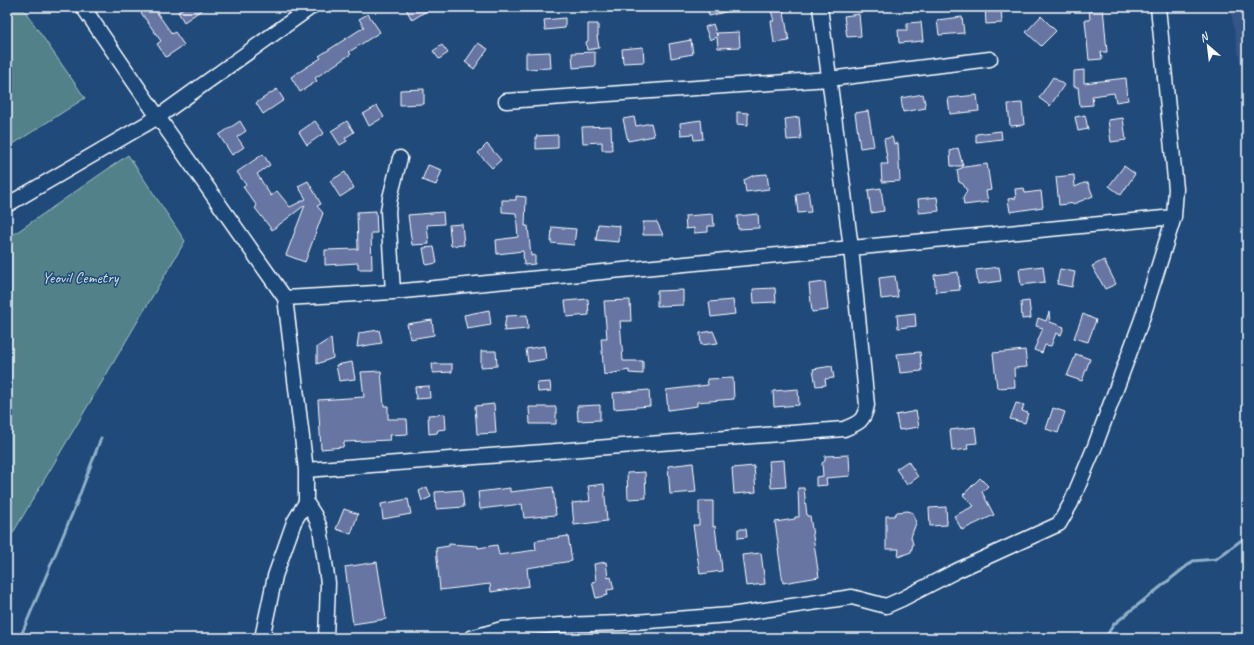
<svg xmlns="http://www.w3.org/2000/svg" width="1254" height="645" viewBox="0 0 1254 645" font-family="Caveat,sans-serif">
  <rect width="100%" height="100%" fill="#1f4a7a"/>
  <filter id="ink" filterUnits="userSpaceOnUse"><feTurbulence type="fractalNoise" baseFrequency=".025" numOctaves="2"/><feDisplacementMap in="SourceGraphic" scale="8" xChannelSelector="R" yChannelSelector="G"/><feConvolveMatrix kernelMatrix="1 2 1 2 8 2 1 2 1" color-interpolation-filters="sRGB"/></filter>
  <g filter="url(#ink)">
    <path fill="#345786" d="M1230,7h17v92l-7,-37z"/>
    <path fill="#53818a" stroke="#a9c0c4" d="M7,7h15l63,91 -78,50z
      M128,155l57,86 -178,302v-304z"/>
    <g fill="none" stroke-linecap="round" stroke-linejoin="round">
      <path stroke="#90b0c8" stroke-width="3" d="M20,638l55,-131 26,-69
        M1105,638l9,-14 79,-63 23,-2 31,-23"/>
    </g>
    <path fill="#6674a2" stroke="#fff" d="M137,7h16l19,27 3,-2 9,13 -18,12 -9,-13 4,-3z
      M185,7h21l-22,15 -6,-10z
      M405,7h28l-21,13z
      M707,7h26v3l-24,6z
      M770,7h13l6,34 -15,2 -3,-22h3z
      M985,7h16l1,16 -16,1z
      M1089,7h14l4,45h-6l1,7 -13,1 -4,-40h5z
      M368,14l12,18 -31,20 2,2 -36,24 2,3 -17,11 -9,-15 30,-19 -2,-2 45,-29 -5,-8z
      M859,14l2,22 -14,1 -3,-21z
      M1041,16l15,15 -15,15 -15,-14z
      M962,17l2,16 -25,2 -2,-15z
      M565,18v10l-20,2 -1,-10z
      M921,22l2,19 -24,2 -1,-13h9v-7z
      M588,24h10v12h-1l2,12 -12,2 -1,-8 2,-1z
      M713,24l4,12v-3l22,-1 1,15 -22,1 -1,-11 -7,3 -5,-13z
      M691,40l2,14 -22,4 -2,-14z
      M478,43l10,6 -14,20 -9,-7z
      M442,45l6,8 -9,6 -6,-8z
      M643,47l1,15 -21,1 -1,-14z
      M550,52l1,16 -25,1v-16z
      M595,52v14l-22,2 -1,-15z
      M1084,70v13l42,-5 2,22 -12,2 -2,-9 -22,3 1,9 -13,1 -2,-19h-4v-16z
      M1053,77l11,8 -14,21 -11,-8z
      M277,89l7,11 -21,14 -7,-11z
      M424,89v15l-24,1v-15z
      M923,94l3,14 -23,4 -2,-14z
      M977,95l2,16 -29,3 -2,-16z
      M1022,103l2,22 -14,1 -2,-22z
      M377,106l7,11 -15,9 -6,-12z
      M868,111l6,35 -14,2 -5,-35z
      M737,112l11,1v12l-11,-1z
      M1085,115l3,14 -10,2 -3,-14z
      M634,117l2,9 15,-3 3,13 -26,5 -5,-22z
      M799,117l2,22 -14,1 -2,-21z
      M1123,118l3,22 -15,2 -3,-22z
      M701,120l2,19 -9,1 -1,-6 -12,1 -1,-12z
      M240,121l6,10 -9,6 7,10 -12,8 -13,-20z
      M315,121l9,12 -17,12 -8,-13z
      M347,121l7,11 -9,6 2,3 -7,4 -9,-14z
      M611,126l1,24h-10v-8l-19,1 -1,-16z
      M1001,131l1,8 -26,3v-8z
      M558,135v13l-22,1v-13z
      M892,137l2,7 4,-1 2,38 -18,1 -1,-18h7l-4,-25z
      M487,144l14,16 -9,8 -14,-15z
      M958,148l5,18h-12l-1,-15z
      M263,154l7,11 -13,9 14,22 6,-5 13,16 16,-8 -8,-13 10,-5 13,23 -4,2 6,7 -18,49 -19,-7 19,-50 -33,25 -17,-22 2,-2 -14,-19 3,-2 -9,-13z
      M987,164l4,26 -5,1 2,11 -24,3 -1,-7 4,-7 -4,-7 -4,-2 -2,-12 7,-3z
      M428,165l14,5 -6,15 -14,-5z
      M1124,166l11,8 -14,21 -12,-9z
      M345,172l9,16 -14,9 -10,-16z
      M767,174l2,15 -23,3 -2,-12 10,-5z
      M1074,175l1,12 9,-4h4l5,13 -17,7 -17,2 -3,-28z
      M881,188l3,23 -13,2 -3,-23z
      M1024,188l1,5 16,-2 2,16 -33,5 -2,-13 8,-1 -1,-9z
      M808,190l3,22 -13,1 -2,-18z
      M516,196l10,1 -1,29h3l3,30 4,-1v9l-11,1 -1,-14 -26,3 -1,-14 22,-3 -2,-24 -14,-1v-12h14z
      M937,197l2,14 -20,2 -1,-14z
      M376,211l1,22h-6l1,36h-14v-6l-33,2v-15l33,-1 -1,-37z
      M443,212l1,12 -17,1 2,19 -17,1 -4,-30z
      M713,214l1,12h-6v6l-14,1v-5l-8,1 -1,-13z
      M758,214l1,14 -21,1 -1,-13z
      M643,222h14l6,13h-20z
      M462,224l2,21 -13,1 -2,-21z
      M598,224l22,2 -1,16 -23,-2z
      M552,227l24,2 -2,16 -23,-2z
      M434,247l3,16 -11,2 -3,-17z
      M1104,260l12,24 -11,5 -13,-23z
      M1043,266l2,16 -24,3 -2,-16z
      M999,267l2,14 -23,3 -2,-14z
      M1060,269l15,3 -3,15 -15,-3z
      M958,272l2,18 -24,2 -2,-17z
      M895,276l3,21 -17,2 -2,-21z
      M825,282l3,28 -16,2 -3,-28z
      M775,288l1,14 -22,1 -1,-14z
      M683,290v15l-26,1v-15z
      M588,299l1,16 -22,2 -2,-16z
      M630,300l1,21h-11l3,40h20v13l-14,-1v-3l-25,5 -3,-37h6l-3,-37z
      M733,300l2,14 -24,3 -2,-15z
      M1029,301l2,17 -9,1 -1,-17z
      M489,310l2,15 -24,4 -3,-14z
      M1049,312l1,10 14,5 -3,8 -5,-2 -5,13 -6,-1 -3,8 -8,-3 9,-22 -7,-2 2,-8 8,3z
      M915,313l1,13 -18,2 -1,-13z
      M1083,314l13,6 -8,22 -14,-4z
      M527,315l1,14 -24,2 2,-15z
      M432,320l2,15 -24,4 -3,-15z
      M379,330l3,13 -25,4 2,-14z
      M713,331l5,12 -17,2 -1,-12z
      M331,338l2,20 -16,6v-17z
      M544,346l2,13 -18,3 -2,-13z
      M1025,350l2,17 -13,1 1,19 -18,1 -4,-35z
      M481,351h15l1,15 -16,1z
      M920,352l2,19 -22,2 -3,-19z
      M1076,354l14,5 -8,22 -15,-5z
      M352,362l3,17 -16,2 -3,-16z
      M432,364h20v8l-19,1z
      M832,366l2,12 -9,1 1,6 -10,1 -3,-17z
      M381,371l3,35h4v13h19l1,15 -19,1 1,5 -46,2 -1,5 -22,2 -3,-49 46,-3 -3,-25z
      M733,378l1,21 -37,3v4l-29,4 -2,-20 42,-5 -1,-6z
      M550,382l1,9 -13,1 -1,-9z
      M429,386l1,12 -14,1 -1,-12z
      M798,389l1,16 -25,2 -1,-16z
      M649,390l1,16 -36,3 -1,-16z
      M1016,403l8,2 -2,6 6,2 -3,10 -15,-4z
      M494,404l2,29 -19,1 -2,-28z
      M600,405v15l-22,1 -1,-15z
      M529,407h27v17h-26z
      M1053,408l12,4 -7,21 -12,-4z
      M916,411l3,16 -20,3 -3,-15z
      M445,414l1,15 -8,1 -1,3 -8,1 -1,-19z
      M975,427l2,16 -10,1 1,5 -16,2 -2,-21z
      M849,455l1,21 -24,2 1,7 -11,1v-9l7,-1 -1,-13 3,-2v-5z
      M784,460l2,27 -15,1 -2,-27z
      M908,461l10,16 -11,8 -11,-16z
      M693,463l3,29 -26,2 -2,-28z
      M754,466l2,26 -22,2 -2,-26z
      M645,472l1,26 -18,1 -1,-26z
      M980,478l8,8 -6,6 12,23 -32,15 -8,-14 20,-10 -11,-11z
      M604,484l3,37 -33,4 -2,-22 18,-2 -2,-15z
      M427,487l4,10 -9,4 -3,-10z
      M553,487l3,28 -32,3 -2,-14 -42,5 -2,-17 32,-4v4z
      M798,488h6l3,28h3l9,61 -36,6 -5,-34h1l-4,-27 20,-3v-2h4z
      M462,490l2,17 -28,2 -1,-17z
      M408,499l3,15 -28,5 -2,-15z
      M699,501h14v26l2,-1 3,25h2l2,20 -22,3 -7,-49h6z
      M946,507l1,18 -17,1 -1,-18z
      M344,509l14,5 -7,20 -15,-5z
      M908,511l5,2 3,10 -5,14 2,7 -2,8 -13,5 1,-8h-13v-33h8l3,-4z
      M738,529h8l1,8 -9,1z
      M568,536l4,25 -45,7 2,18 -38,6 -1,-8 -50,6 -4,-42 13,-2v-2l29,2v2l19,-3 2,10 37,-5 -1,-9z
      M761,553l4,31 -19,2 -4,-31z
      M377,562l9,57 -33,5 -8,-57z
      M606,562l2,16 3,-1 3,12 -7,1 1,5 -12,3 -4,-16 4,-1 -2,-17z"/>
    <g fill="none" stroke-linecap="round" stroke-linejoin="round">
      <g stroke="#fff" stroke-width="17">
        <path id="minor" d="M83,7l75,110 127,181 108,-6 781,-75
          M506,101l323,-22 161,-20
          M7,205l151,-88 153,-110
          M393,292l-5,-81 2,-13 10,-40
          M285,298l21,172v32l9,14 5,12 8,55 -2,55
          M306,470l538,-41c15,-6 20,-8 23,-24l-16,-157 -31,-241
          M262,638l13,-62 19,-54 12,-20
          M471,638l31,-9 58,-4 61,-2 109,-8 122,-18 34,9 16,-7 54,-28 103,-47 12,-21 24,-57 47,-127 32,-102 2,-28 -18,-182"/>
      </g>
      <use href="#minor" stroke="#1f4a7a" stroke-width="14"/>
    </g>
  </g>
  <g text-anchor="middle" stroke-width="3" stroke-linejoin="round" paint-order="stroke">
    <g font-size="16" fill="#d4e0e2" stroke="#1f4a7a">
      <text x="80" y="283">Yeovil Cemetry</text>
    </g>
  </g>
  <rect width="1254" height="645" fill="none" stroke="#1f4a7a" stroke-width="24"/>
  <rect x="12" y="12" width="1230" height="621" fill="none" stroke="#fff" stroke-width="1.5" filter="url(#ink)"/>
  <g transform="translate(1208 46) rotate(332)" stroke="#1f4a7a" stroke-width="3" paint-order="stroke">
  <path d="M0-3L7 15L0 10L-7 15Z" fill="#ffffff"/>
  <text y="-6" font-size="11" font-weight="bold" text-anchor="middle" fill="#ffffff">N</text>
  </g>
</svg>
